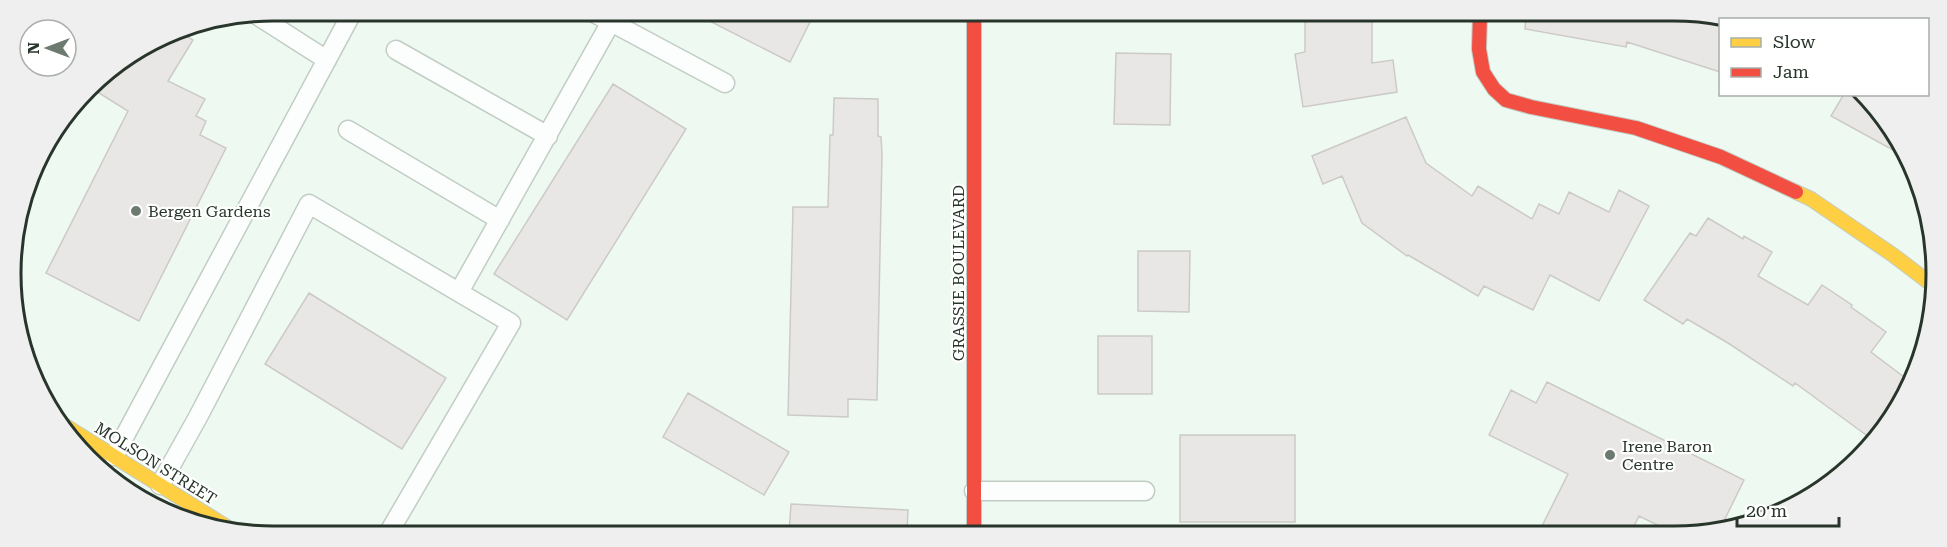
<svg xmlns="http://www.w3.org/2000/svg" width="1947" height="547" viewBox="0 0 1947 547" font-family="'Roboto Serif',serif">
  <rect width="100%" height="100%" fill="#eefaf1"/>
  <path fill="#e9e7e5" stroke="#cccac8" stroke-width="1.5" d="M692,12h123l-25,50z
    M1305,14h67v49l21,-3 4,32 -94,15 -8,-53 10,-2z
    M1526,15h194v57l-93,-30 -1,5 -101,-18z
    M173,30h3l17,10 -25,41 37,18 -9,17 10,5 -6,14 26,13 -87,173 -93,-48 82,-162 -37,-23 9,-12z
    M1116,53l55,1 -1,71 -56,-1z
    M613,84l73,45 -119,191 -73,-46z
    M1844,94h15l33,33 12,29 -73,-40z
    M834,98l44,1v37l3,1 1,17 -5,246 -29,-1v18l-60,-2 5,-208h35l2,-72h3z
    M1406,117l20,46 46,33 6,-10 54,33 7,-15 20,10 10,-22 40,20 10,-22 30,16 -50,95 -49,-26 -17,35 -49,-24 -6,10 -70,-41 -1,1 -45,-33 -20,-47 -19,8 -11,-28z
    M1708,218l35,21 1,-3 28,16 -14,24 50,29 14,-20 30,20 -1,2 35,25 -15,20 41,31 -3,7 -36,50 -78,-57 -2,3 -65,-43 -41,-24 -4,5 -39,-24 46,-67 6,3z
    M1138,251h52l-1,61 -51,-1z
    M309,293l137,85 -44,71 -137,-85z
    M1098,336h54v58h-54z
    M1547,382l197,98 -25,51 -12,3h-31l-37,-18 -9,18h-92l30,-60 -79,-39 22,-45 25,13z
    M688,393l101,59 -25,43 -101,-58z
    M1180,435h115v87h-115z
    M791,504l117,6 -1,23h-118z"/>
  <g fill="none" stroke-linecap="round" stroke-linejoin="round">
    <g stroke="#c1cdc4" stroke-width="21">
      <path id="lane" d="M255,14l72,46
        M611,22l114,61
        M396,50l152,86
        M348,130l152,90
        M459,292l152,-270 -19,-10
        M114,456l239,-445
        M160,485l38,-68 111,-213 202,119 -122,209
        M974,491h171"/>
    </g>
    <g stroke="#c1cdc4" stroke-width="16">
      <path id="slow" d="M1796,192l15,7 82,56 38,29
        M59,422l176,110"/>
    </g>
    <g stroke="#c1cdc4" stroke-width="16">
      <path id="jam" d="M974,13v520
        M1480,15l-1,34 4,23 11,17 12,11 25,7 105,21 85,29 75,35"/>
    </g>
    <use href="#lane" stroke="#fcfefd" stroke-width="18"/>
    <use href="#slow" stroke="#ffcf43" stroke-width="14"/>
    <use href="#jam" stroke="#f24e42" stroke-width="14"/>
  </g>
  <g fill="#6d7a70" stroke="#fff" stroke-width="2">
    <circle cx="136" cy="211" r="6"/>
    <circle cx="1610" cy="455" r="6"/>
  </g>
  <g text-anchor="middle" stroke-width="4.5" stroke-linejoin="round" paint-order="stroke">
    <g font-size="16" fill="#28352b" stroke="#fff" text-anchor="start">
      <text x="148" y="217">Bergen Gardens</text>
      <text x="1622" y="452">Irene Baron<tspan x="1622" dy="18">Centre</tspan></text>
    </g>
    <g font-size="16" fill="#28352b" stroke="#fff">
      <text transform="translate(958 273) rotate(-90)" y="6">GRASSIE BOULEVARD</text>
      <text transform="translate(156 463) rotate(32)" y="6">MOLSON STREET</text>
    </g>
  </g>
  <path d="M0 0H1947V547H0ZM273 21H1674A252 252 0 0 1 1926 273V274A252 252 0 0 1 1674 526H273A252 252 0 0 1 21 274V273A252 252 0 0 1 273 21Z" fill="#eeefee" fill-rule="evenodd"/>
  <path fill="none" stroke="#28352b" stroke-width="3" d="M273 21H1674A252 252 0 0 1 1926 273V274A252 252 0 0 1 1674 526H273A252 252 0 0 1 21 274V273A252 252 0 0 1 273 21Z"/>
  <rect x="1719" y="18" width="210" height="78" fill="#ffffff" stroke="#a9aeaa" stroke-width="1.5"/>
  <rect x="1731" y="38" width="30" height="9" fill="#ffcf43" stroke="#a9aeaa" stroke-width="1.5"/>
  <text x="1773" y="48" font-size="18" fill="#28352b">Slow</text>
  <rect x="1731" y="68" width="30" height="9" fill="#f24e42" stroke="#a9aeaa" stroke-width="1.5"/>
  <text x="1773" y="78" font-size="18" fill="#28352b">Jam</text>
  <g transform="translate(48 48) rotate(270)"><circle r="28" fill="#ffffff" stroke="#a9aeaa" stroke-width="1.5"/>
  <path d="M0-4.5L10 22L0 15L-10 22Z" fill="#6d7a70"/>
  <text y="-9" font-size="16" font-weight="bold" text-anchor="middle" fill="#28352b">N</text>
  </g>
  <path d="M1737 517v9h102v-9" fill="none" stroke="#28352b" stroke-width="3"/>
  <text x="1746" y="517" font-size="18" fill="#28352b" stroke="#ffffff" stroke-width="4.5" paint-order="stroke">20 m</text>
</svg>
